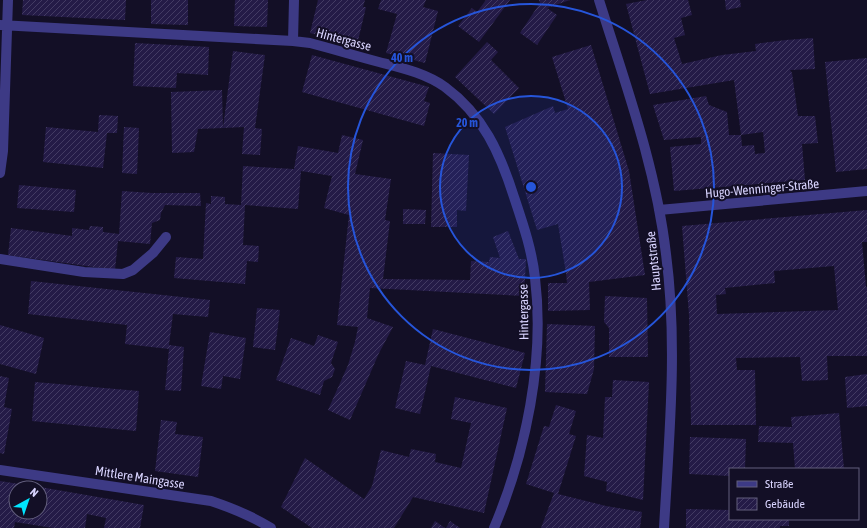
<svg xmlns="http://www.w3.org/2000/svg" width="867" height="528" viewBox="0 0 867 528" font-family="'Asap Condensed',sans-serif">
  <defs>
    <pattern id="building-hatch" width="6" height="6" patternUnits="userSpaceOnUse"><rect width="6" height="6" fill="#241b47"/><path d="M-1 1l2-2M0 6l6-6M5 7l2-2" fill="none" stroke="#433b63"/></pattern>
  </defs>
  <rect width="100%" height="100%" fill="#130f26"/>
  <path fill="url(#building-hatch)" fill-rule="evenodd" d="M23,0h103l-1,20 -103,-5z
    M151,0h37v25l-37,-1z
    M235,0h33l-1,27 -33,-1z
    M318,0h47l-2,7h3l-9,38 -47,-12z
    M381,0h45l-3,7 15,4 -13,52 -39,-10 11,-39 -19,-5z
    M486,0h24l-31,42 -21,-16 14,-18 5,4z
    M539,0h31l-23,8 10,7 -20,30 -17,-12 20,-30z
    M647,0h41l4,15 -11,3 4,17 -11,3 8,26 40,-9 34,-4 -1,-7 31,-4 27,-2 2,31 -25,1 2,3 6,43h17l3,27 -16,1 3,36 -131,11 -4,-44 31,-3v-7l-37,3 -11,-35 53,-9 3,9 18,7 2,23h12l1,11 12,-1 1,9 10,-1 -2,-21 -22,3 -7,-55 -84,14 -24,-90z
    M725,0h15l1,7 -15,3z
    M487,42l11,10 -7,8 28,28 -25,26 -39,-37z
    M135,43l74,4 -1,28 -31,-2 -1,15 -43,-2z
    M591,45l38,126 16,104 -56,7 1,28 -42,1v-28h19l-1,-10 -8,-49 -21,6 -32,-103 48,-21 2,7 13,-4 -16,-52z
    M233,51l32,4 -10,73 7,1 -2,26 -18,-1 2,-27 -21,1z
    M312,55l117,32 -5,14 6,2 -6,23 -122,-34z
    M867,58v111l-31,3 -11,-110z
    M222,90l1,38 -25,1 -4,23 -22,1 -1,-61z
    M99,115l19,1 -1,17h-10l-4,35 -60,-6 3,-35 52,5z
    M124,127l15,1 -2,46 -15,-1z
    M342,135l21,5 -8,34 36,5 -6,41 5,1 -7,58 87,1 1,-19 18,1 1,-5 10,1 -7,-21 15,-6 11,28h7l-2,37 -154,-8 -3,30 26,9 -14,26 -29,67 -22,-10 20,-45 7,-23 3,-15 -21,-2 12,-110 -25,-7 8,-32 -31,-5 -3,38 -53,-4 -2,40 16,1 -1,16 -11,-1 -2,23 -71,-6 2,-21 27,2 3,-56 5,1v-8l14,1v7l16,1 2,-39 51,3 4,-23 40,7z
    M433,153l36,2 -3,56 -9,-1v17h-26z
    M19,185l57,5 -2,22 -57,-4z
    M122,191l30,2h48l1,13 -36,-1 -4,8 -1,7 -8,3 -2,21 -32,-3 -3,29 -107,-15 3,-27 61,8v-8l17,2 1,-4 13,1v5l16,2z
    M403,209l23,1 -1,14h-22z
    M867,210v32h-5l4,45h1v69h-40l1,24 -26,1 -2,-24 -64,1 1,12h18l1,55h-65l-2,-110 -7,-89zM834,266l4,44 -121,4 -1,-19 10,-1 -1,-6 50,-5 -1,-12z
    M31,281l179,19 -2,17 -35,-3 -4,31 15,2 -3,44 -16,-1 4,-41 -44,-5 2,-19 -99,-11z
    M605,296l42,2 1,59h-39v-29l-5,-6z
    M257,308l23,2 -5,40 -22,-3z
    M547,324l48,2 -1,43 -7,25 -42,-2z
    M0,325l44,13 -8,36 -36,-10z
    M433,329l92,24 -9,35 -85,-22 -11,48 -25,-6 11,-47 19,4z
    M210,332l36,6 -6,41 -17,-3 -2,13 -20,-3z
    M318,335l20,7 -7,21 4,6 -3,8 -8,4 -4,14 -44,-15 15,-42 23,8z
    M867,374v32l-20,2 -2,-31z
    M0,376l9,2 -5,29 8,2 -8,45 -4,-1z
    M613,380l36,2 -6,118 -37,-9 1,-9 -23,-6 3,-41 16,3 2,-41h7z
    M35,382l104,9 -3,40 -104,-10z
    M455,397l52,11 -23,105 -71,-16 -19,31h-82l-31,-21 24,-49 59,41 8,-13 9,-36 28,7 2,-8 25,5 -1,8 26,6 10,-45 -20,-4z
    M556,405l20,6 -7,23 7,2 -18,58 48,12 36,6 -2,16h-99l13,-35 -28,-9 18,-58 5,1z
    M839,413l5,56h-49l-2,-26 -35,-1 1,-16 33,1 -1,-10z
    M161,420l16,2 -2,12 28,3 -5,40 -43,-6z
    M690,437l56,2 -1,30h-15v7l-41,-2z
    M0,481l38,6 -22,1v24h24v-25l104,18 -4,23h-36l2,-10 -19,-4 -2,14h-32l-38,-6 -1,6h-14z
    M686,509l44,1v9h59v7h-9v2h-94z
    M435,521l10,7h-14z
    M450,521l10,7h-14z"/>
  <g fill="none" stroke-linecap="round" stroke-linejoin="round">
    <path stroke="#3d3a85" stroke-width="10" d="M0,259l84,13 39,2 10,-4 20,-17 13,-16"/>
    <path stroke="#3d3a85" stroke-width="10" d="M599,0c26,83 57,167 67,254 12,91 3,183 -2,274
      M0,25l293,16 17,2c23,6 46,13 69,19 23,6 46,11 66,25 38,28 55,66 69,110 9,27 18,53 21,81 10,82 -9,174 -41,250
      M293,41l1,-41
      M0,173l3,-22 5,-151
      M659,210l208,-19
      M0,470l211,31c21,7 41,15 60,27"/>
  </g>
  <circle cx="531" cy="187" r="91" fill="#2655da" fill-opacity=".12"/>
  <g fill="none" stroke="#2655da" stroke-width="2">
    <circle cx="531" cy="187" r="91"/>
    <circle cx="531" cy="187" r="183"/>
  </g>
  <g text-anchor="middle" stroke-width="4" stroke-linejoin="round" paint-order="stroke">
    <g font-size="13" fill="#d9d4ff" stroke="#130f26">
      <text transform="translate(344 39) rotate(15)" y="5">Hintergasse</text>
      <text transform="translate(762 188) rotate(-5)" y="5">Hugo-Wenninger-Straße</text>
      <text transform="translate(653 261) rotate(-96)" y="5">Hauptstraße</text>
      <text transform="translate(523 312) rotate(-91)" y="5">Hintergasse</text>
      <text transform="translate(140 477) rotate(9)" y="5">Mittlere Maingasse</text>
    </g>
  </g>
  <circle cx="531" cy="187" r="6" fill="#2655da" stroke="#130f26" stroke-width="2"/>
  <g font-size="12" text-anchor="middle" font-weight="bold" fill="#2655da" stroke="#130f26" stroke-width="4" stroke-linejoin="round" paint-order="stroke">
    <text x="402" y="62">40 m</text>
    <text x="467" y="127">20 m</text>
  </g>
  <rect x="729" y="468" width="130" height="52" fill="#130f26" stroke="#625e7d"/>
  <rect x="737" y="481" width="20" height="6" fill="#3d3a85" stroke="#625e7d"/>
  <text x="765" y="488" font-size="12" fill="#d9d4ff">Straße</text>
  <rect x="737" y="498" width="20" height="12" fill="url(#building-hatch)" stroke="#625e7d"/>
  <text x="765" y="508" font-size="12" fill="#d9d4ff">Gebäude</text>
  <g transform="translate(28 500) rotate(40)"><circle r="19" fill="#130f26" stroke="#625e7d"/>
  <path d="M0-3L7 15L0 10L-7 15Z" fill="#00e5ff"/>
  <text y="-6" font-size="11" font-weight="bold" text-anchor="middle" fill="#d9d4ff">N</text>
  </g>
</svg>
